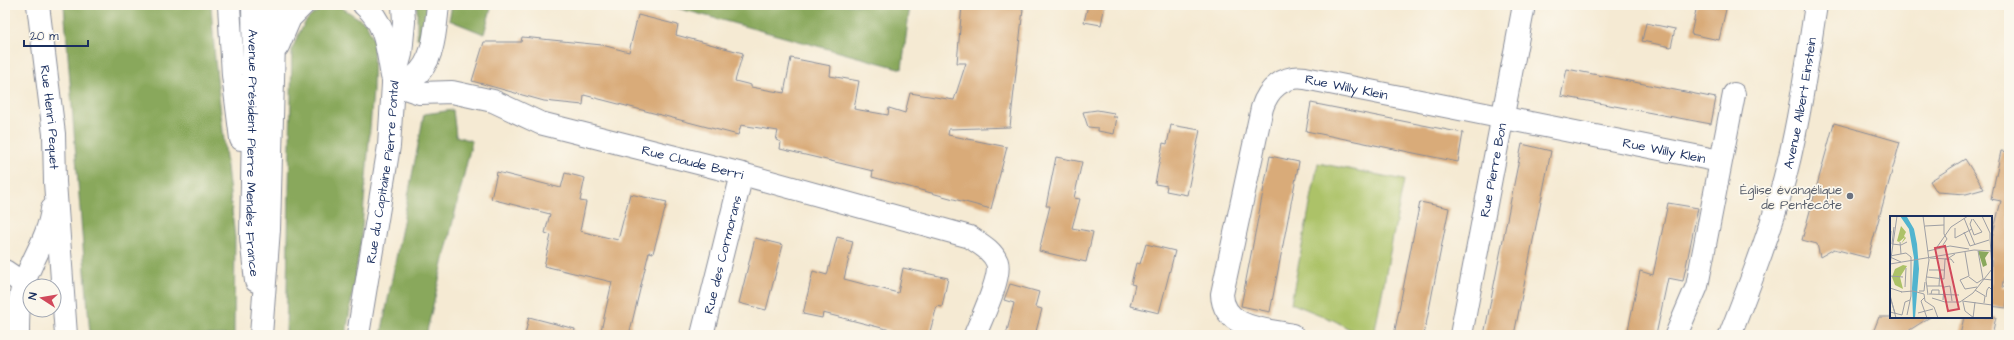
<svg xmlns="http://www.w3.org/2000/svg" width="2014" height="340" viewBox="0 0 2014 340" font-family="'Architects Daughter',sans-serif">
  <rect width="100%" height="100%" fill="#fbf7ec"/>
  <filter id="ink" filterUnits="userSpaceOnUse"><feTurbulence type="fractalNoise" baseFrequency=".025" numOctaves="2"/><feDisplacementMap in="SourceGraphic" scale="8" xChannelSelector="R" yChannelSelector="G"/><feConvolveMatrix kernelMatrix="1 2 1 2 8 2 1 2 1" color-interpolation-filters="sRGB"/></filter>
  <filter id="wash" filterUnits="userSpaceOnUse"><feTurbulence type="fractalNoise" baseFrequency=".012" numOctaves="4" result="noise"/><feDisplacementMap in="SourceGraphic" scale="16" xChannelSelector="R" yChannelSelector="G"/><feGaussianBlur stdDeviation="0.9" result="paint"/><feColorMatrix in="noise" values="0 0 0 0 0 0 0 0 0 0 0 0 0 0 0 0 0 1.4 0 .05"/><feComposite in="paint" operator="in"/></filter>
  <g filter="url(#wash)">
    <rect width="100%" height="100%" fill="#f5ead3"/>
    <path fill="#acc267" stroke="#647862" d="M1318,163l86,17 -30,155h-14l-25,-14 -44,-18z"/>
    <path fill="#89a85c" stroke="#526c5d" d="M64,5h147l4,55 20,178 -1,97h-144z
      M417,5h13l-3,34 -10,-1z
      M452,5h40l-8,29 -35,-14z
      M666,5h244l-8,64z
      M339,6l27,17 8,17 -1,51 -12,149 -15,95h-60l6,-286c13,-28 15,-39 47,-43z
      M453,110l3,26 16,5 -46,194h-45l43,-221z"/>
    <g id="blocks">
      <path fill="#d9ab79" d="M962,5h58v3l3,1 -13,118 -61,2 -1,6 59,12 -16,62 -119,-32 1,-6 -93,-22 1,-7 -5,-2 2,-9 -37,-6 -3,10 -154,-40 -1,10 -39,-4 -72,-20 12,-39h37l1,-5 80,8 27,7 9,-37 40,10 -2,10 67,18 -8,28 16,4v2l33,6 7,-35 40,8 -1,10 29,5 -5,28 34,6 1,-7 16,5 5,-20 44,7 12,-37h-9z
        M1088,5h17l-4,20 -17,-3z
        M1697,5h30l-8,35 -28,-6z
        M1646,23l29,6 -4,18 -29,-6z
        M1567,69l149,29 -5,26 -150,-28z
        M1311,103l152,30 -5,29 -152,-31z
        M1097,110l17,3 -1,4h4l-3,17 -16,-3v-3l-10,-1 -5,-15z
        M1834,123l66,19 -32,116 -34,-9 -14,8 -3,-13 -15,-4z
        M1171,125l29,5 -13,65 -21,-4 1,-5 -12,-2 8,-41 4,1z
        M1522,144l29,7 -37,184h-30z
        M2001,151l8,1v106l-7,29 7,1 -3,20 -15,-2v-65l10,-40 -10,-2z
        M1270,156l29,6 -29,150 -29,-6z
        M1056,157l26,5 -8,36 6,1 -8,29 21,4 -7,30 -47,-11 11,-45h-4z
        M1965,159l19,30 -18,5 -29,-2 -7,-11z
        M497,172l64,16 4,-15 20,5 -5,23 6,1 -6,29 38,9 12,-46 37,8 -14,51 -4,-1 -20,83h-29l12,-53 -68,-16 7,-31 -6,-2 5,-19 -59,-15z
        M1420,202l29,6 -25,127h-30z
        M1668,203l30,5 -15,73 -15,-3 -12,57h-29l13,-64 13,4z
        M837,237l16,4 -9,38 54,14 5,-25 45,10 -6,29 -5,-1 -8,29h-41l2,-5 -67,-17 -1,5 -19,-4 10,-43 14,4z
        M755,238l28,7 -17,65 -27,-7z
        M1146,244l29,7 -16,62 -29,-7 5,-21 -4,-1 5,-21 4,1z
        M1010,284l29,8 -4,15 7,2 -7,26h-29l8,-32 -10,-3z
        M529,317l46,12 -1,6h-49z
        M1879,317h51l-28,18h-30z
        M1964,317h32l-4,18h-32z"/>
    </g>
  </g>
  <g filter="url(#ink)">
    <use href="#blocks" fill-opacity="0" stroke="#888c98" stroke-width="1"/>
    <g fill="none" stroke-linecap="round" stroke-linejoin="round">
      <g stroke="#888c98" stroke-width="24">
        <g id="minor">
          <path id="s1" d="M393,84l27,9 32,-1 41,9 47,22 202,51 228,63c10,7 22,13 27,25 5,15 -16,57 -22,73"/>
          <path d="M393,84c6,-2 16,-3 21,-7 21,-16 21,-48 24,-72"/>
          <path id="s2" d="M702,335l40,-161"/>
          <path id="s3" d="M1292,335c-26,-6 -69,-6 -70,-41l40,-186c6,-19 21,-33 43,-30l415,83"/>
          <path id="s4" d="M1461,335l63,-330"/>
          <path d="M1676,335l21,-49 37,-192"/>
        </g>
      </g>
      <g stroke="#888c98" stroke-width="24">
        <g id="major">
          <path id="s5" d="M38,5l16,129 1,48 11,153"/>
          <path d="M229,5l4,70 8,64"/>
          <path id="s6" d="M253,5l1,64 -3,169 5,43"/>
          <path d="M364,5c22,18 23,45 28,71"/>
          <path d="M278,46l12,-28 13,-13"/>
          <path d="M5,271l25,17"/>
          <path d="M18,335c0,-17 0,-35 6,-52 8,-24 25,-47 28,-74"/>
          <path d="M261,335l8,-106 6,-224"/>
          <path id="s7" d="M358,335l31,-189 4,-62 8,-30 3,-32 -1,-17"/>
          <path id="s8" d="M1730,335c18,-46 36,-92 50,-140 18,-62 26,-126 36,-190"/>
        </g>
      </g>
      <use href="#minor" stroke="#fff" stroke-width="22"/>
      <use href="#major" stroke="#fff" stroke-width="22"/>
    </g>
  </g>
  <circle fill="#6b7280" stroke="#fbf7ec" stroke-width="1.5" cx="1850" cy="196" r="4"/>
  <g text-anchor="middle" stroke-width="3.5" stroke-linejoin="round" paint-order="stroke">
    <g font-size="13" fill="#1b2f5e" stroke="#fbf7ec">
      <text dy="5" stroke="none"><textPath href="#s3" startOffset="379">Rue Willy Klein</textPath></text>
      <text dy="5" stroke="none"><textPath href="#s8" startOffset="243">Avenue Albert Einstein</textPath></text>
      <text dy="5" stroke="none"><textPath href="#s5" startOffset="113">Rue Henri Pequet</textPath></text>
      <text dy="5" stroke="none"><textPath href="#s3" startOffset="703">Rue Willy Klein</textPath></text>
      <text dy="5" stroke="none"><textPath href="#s6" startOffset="148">Avenue Président Pierre Mendès France</textPath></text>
      <text dy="5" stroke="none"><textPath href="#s1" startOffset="312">Rue Claude Berri</textPath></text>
      <text dy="5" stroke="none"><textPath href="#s4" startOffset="168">Rue Pierre Bon</textPath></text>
      <text dy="5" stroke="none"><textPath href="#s7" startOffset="165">Rue du Capitaine Pierre Pontal</textPath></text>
      <text dy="5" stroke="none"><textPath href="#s2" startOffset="83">Rue des Cormorans</textPath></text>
    </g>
    <g font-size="13" fill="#5b616d" stroke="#fbf7ec" text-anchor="end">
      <text x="1842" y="194">Église évangélique<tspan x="1842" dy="15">de Pentecôte</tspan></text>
    </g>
  </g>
  <g transform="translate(1890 216)">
    <rect width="102" height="102" fill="#f5ead3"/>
    <path d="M11,10l5,6 -2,4 2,2 -5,6 4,-7 -6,5 -2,-1zM13,49l4,1 -7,11 3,12 -8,-4 -3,-8 3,-8z" fill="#acc267"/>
    <path d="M88,35l11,1 -4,6 2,7 -4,2z" fill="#89a85c"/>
    <path d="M10,0l7,1 7,12 3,15 2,25 -4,49h-2l-1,-30 2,-30 -5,-29z" fill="#51b4cf"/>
    <path fill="none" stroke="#9e9fa4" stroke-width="1" d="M33,0l6,44 -3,20 2,15M92,0l8,17v5M74,2l11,27M82,3l-2,5 4,11 8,-3 -9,-13M35,10l19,-1M4,11l-2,17 9,1 6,-3M65,12v10l17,-9M74,16l6,14 19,-6M100,22l2,30M10,26l1,12M0,27l1,-12M53,29l4,-6 -3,-5v-18M45,34l16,-23 17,-11M38,35l22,-5 19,3M88,35l5,28 9,1M75,36l4,24 -9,4 5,9 12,-2M0,40l16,-3 5,4v39l-4,19M0,41l11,5M40,42l17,1 8,-5M0,48l84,-14 18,1M0,49l7,-49M39,54h16M0,60l13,1M37,61l17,2 1,-20h6l3,4M79,61l8,6 6,-4M37,70h16M49,70l1,-16M15,71l1,-19M0,72l12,4M85,74l10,6 -1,7M29,75h5l1,-9M11,76l12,-1 11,3M34,78l1,7 9,6 4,11M39,78l30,1M41,78l1,-4h7v4M0,79l6,23M0,81l5,16M96,81l1,-7 2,-3 2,2M34,82l-3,3 6,17M42,82l13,4h15l13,-9 19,-24M53,84l1,-13 6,-1 2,15M72,85l30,4M73,86l2,9 9,7M0,96l12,3M28,97l15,-4M12,99l3,-13 5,-2M83,102l2,-16"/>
    <path fill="#d1495b" fill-opacity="0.15" stroke="#d1495b" stroke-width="2" d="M55,30l14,63 -11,2 -13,-63z"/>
    <rect width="102" height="102" fill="none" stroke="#1b2f5e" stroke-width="2"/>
  </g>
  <rect width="2014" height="340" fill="none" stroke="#fbf7ec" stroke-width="20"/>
  <g transform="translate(42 298) rotate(282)"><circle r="19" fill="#fbf7ec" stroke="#a1a7b3"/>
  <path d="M0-3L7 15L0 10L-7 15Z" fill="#d1495b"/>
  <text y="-6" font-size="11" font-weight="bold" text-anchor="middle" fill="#1b2f5e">N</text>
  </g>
  <path d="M24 40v6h64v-6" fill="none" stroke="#1b2f5e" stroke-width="2"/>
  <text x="30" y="40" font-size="12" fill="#1b2f5e" stroke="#fbf7ec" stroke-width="3" paint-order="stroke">20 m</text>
</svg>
